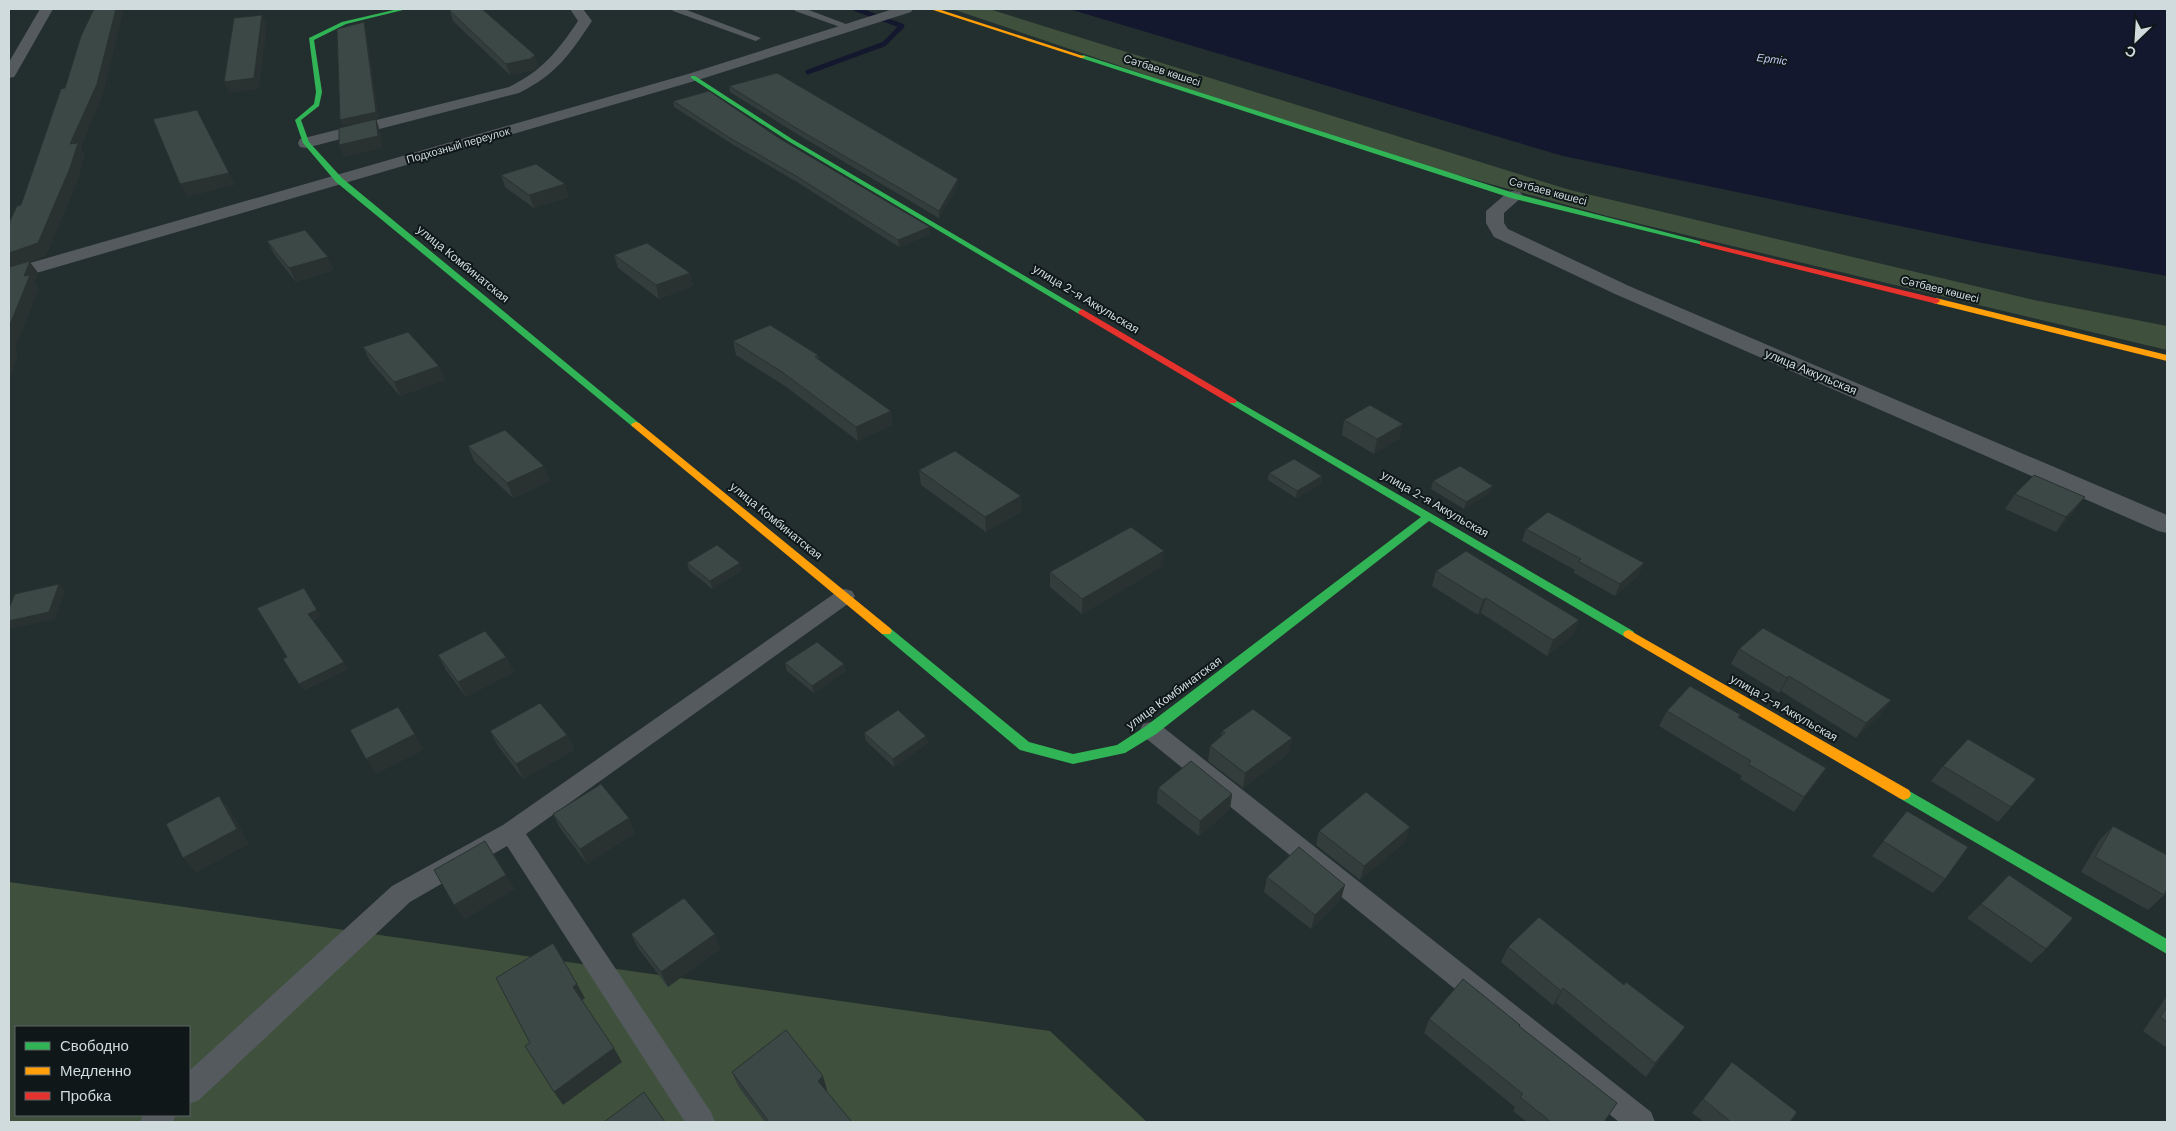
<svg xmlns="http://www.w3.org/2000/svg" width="2176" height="1131" viewBox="0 0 2176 1131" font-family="'DM Sans',sans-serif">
  <rect width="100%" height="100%" fill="#232e2f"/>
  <path fill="#3f513d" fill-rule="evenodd" d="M952,9h37l581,181 464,110 133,26v24l-560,-134 -233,-64z
    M9,882l1041,149 97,91h-1138zM16,1027h173v88h-173z"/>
  <path fill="#14182e" d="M1069,9h1098v267l-185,-33 -419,-87z"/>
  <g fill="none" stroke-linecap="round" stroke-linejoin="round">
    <path stroke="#14182e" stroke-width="5" d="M808,72l76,-28 18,-18 -46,-17"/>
    <path fill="#555a5e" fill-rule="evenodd" d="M672,9h12l77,29 -5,3 -3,-1 -80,-29z
      M794,9h12l48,18 -5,3 -3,-1 -51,-18z
      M845,589l7,2 3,5 -3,5 -326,233 185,278 4,10h-30l-178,-276 -97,56 -211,198 -10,4v-33l203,-185 111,-61 335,-234z
      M1151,722l8,2 492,388 4,10h-36l-476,-386 -3,-6 3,-6z
      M143,1115h33l-3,7h-33z"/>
    <path fill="#555a5e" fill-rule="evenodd" d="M40,9h13l-37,65 -2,3 -5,1v-16z
      M570,9h13l9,12c-23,34 -35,53 -73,72l-213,55 -6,-1 -2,-4 2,-4 209,-52c34,-17 48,-35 69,-66z
      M893,9h20l-2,3 -213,68 -689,201v-12l679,-195z
      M1514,191l6,1 3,4 -19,17v10l4,6 121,57 538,229v18l-9,-2 -543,-237 -121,-57 -8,-14v-12l22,-19z"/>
    <path fill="#30b455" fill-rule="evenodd" d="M398,9h9l-61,15 -32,16 8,52 -3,14 -18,14 8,22 33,36 297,245 2,2 -2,2h-6l-297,-245 -33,-39 -8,-23 19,-16 2,-12 -7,-54 33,-16z
      M1083,55l434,139 190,49 -4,2 -192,-47 -430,-140 -1,-1z
      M691,76h4l97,63 294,173 -1,2h-6l-291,-173 -97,-63z
      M1232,398l401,233 2,3 -2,3h-8l-196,-116 -273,213 -31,19 -52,11 -53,-14 -138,-116 -2,-3 2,-3h8l139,114 44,12 44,-9 29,-19 275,-209 -192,-114v-4z
      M1904,788l263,151v15l-268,-156 -2,-4 2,-4z"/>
    <path fill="#ff9f0a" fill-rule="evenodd" d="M930,9h8l148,48 -5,1z
      M1936,298l231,57v6l-234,-58 -1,-2z
      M636,422l3,1 251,205 2,3 -2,3h-8l-249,-207 -2,-2 2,-2z
      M1629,630l280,160 2,4 -2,4 -5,2 -5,-2 -274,-161 -2,-3 2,-3z"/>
    <path fill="#e5322d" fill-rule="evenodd" d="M1700,241l239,58 1,2 -4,3 -3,-1 -233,-58z
      M1082,309l153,90 2,2 -2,2h-6l-150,-89 -1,-2z"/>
  </g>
  <path fill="#333e3c" d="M450,11l88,55 -5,4 -23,5 -57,-54z
    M729,86l229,93v6l-19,33 -142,-84 -67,-42z
    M673,101l257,133 -31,13 -102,-65 -65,-38 -58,-37z
    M501,175l68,22 -35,11 -29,-21z
    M267,241l67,29 -38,12 -22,-28z
    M614,255l76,18 3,13 -34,13 -41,-31z
    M733,341l85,14 1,5 72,51 1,14 -34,16 -73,-55 -49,-31z
    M363,347l76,19 6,14 -45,16 -30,-35z
    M1344,420l56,18 -26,16 -32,-19z
    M468,446l76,20 6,15 -37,17 -39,-37z
    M919,470l103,41 -36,21 -65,-47z
    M1269,473l53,3 -1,8 -25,14 -28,-18z
    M1433,481l57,12 -26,16 -33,-20z
    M2015,494l59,18 -18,20 -51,-23z
    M1526,529l113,46 -24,21 -41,-23 1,-3 -53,-29z
    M687,563l55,7 -30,19 -23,-19z
    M1163,566l-81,48 -32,-27v-15z
    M1436,571l143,49 -6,15 -26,21 -66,-43 -3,2 -46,-29z
    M1739,649l152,51 -11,15 -24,23 -75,-47 -2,2 -48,-29z
    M438,655l68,2 8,15 -48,25 -20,-27z
    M785,663l59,1 2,7 -32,22 -27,-22z
    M1667,711l72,7 87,50 -10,15 -22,29 -54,-33 2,-3 -83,-50z
    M490,731l77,4 7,15 -51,29 -25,-33z
    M1222,731l70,7 -3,15 -46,35 -35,-27 2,-15 11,-10z
    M864,733l62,3 2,7 -34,24 -28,-26z
    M1943,766l93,13 -38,43 -67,-41z
    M1158,788l74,6 -2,15 -31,27 -42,-33z
    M1907,811l38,68 -12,14 -61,-37z
    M553,814l82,19 -48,31 -27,-36z
    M2113,826l51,69 -16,15 -67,-38 18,-31z
    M1319,831l86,11 -45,38 -44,-35z
    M1267,877l74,22 -30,30 -47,-37z
    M1981,904l65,45 -15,14 -64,-45z
    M631,934l89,15 -52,38 -30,-39z
    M1508,947l116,38 61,42 -10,14 -29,36 -90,-74 -3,2 -52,-43z
    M2167,996v52l-24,-17z
    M1429,1019l90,7 85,96h-77l-14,-11 2,-4 -91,-74z
    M1732,1062l58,60h-86l-12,-9z
    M732,1072l95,18 -1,1 26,31h-87l-27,-36z"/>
  <path fill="#293231" d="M116,9h8l-21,86 -22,53 4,7 -7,26 -32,75 -16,6 9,12 -4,8 4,6 -24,62 3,5 -9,29v-131z
    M262,15l5,10 -8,64 -30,4 -5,-11z
    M364,22l2,6 13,90 -36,8 -3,-6z
    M535,55l3,11 -5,4 -23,5 -4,-11z
    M376,119l4,12 3,17 -39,9 -5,-12z
    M229,173l6,12 -48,12 -7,-13z
    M958,179v6l-19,33v-7z
    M565,184l4,13 -35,11 -5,-13z
    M930,227v7l-31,13 -1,-7z
    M328,257l6,13 -38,12 -7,-14z
    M690,273l3,13 -34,13 -3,-14z
    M439,366l6,14 -45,16 -6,-14z
    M891,411l1,14 -34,16 -2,-14z
    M1403,424l-3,14 -26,16 3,-15z
    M544,466l6,15 -37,17 -6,-15z
    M1322,476l-1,8 -25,14 1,-7z
    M1493,486l-3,7 -26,16 2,-7z
    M1021,496l1,15 -36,21 -1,-15z
    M2085,497l-11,15 -18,20 10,-15z
    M1164,551l-1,15 -81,48v-15z
    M740,563l2,7 -30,19 -2,-8z
    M1644,563l-5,12 -24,21 5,-12z
    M59,584l6,7 -10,28 -45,10 -1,-1v-7z
    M1486,598l-5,15 -3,2 5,-15z
    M317,610l5,7 -9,4 -5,-7z
    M1579,620l-6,15 -26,21 6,-16z
    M506,657l8,15 -48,25 -8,-15z
    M344,662l5,7 -45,22 -5,-7z
    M844,664l2,7 -32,22 -2,-7z
    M1789,676l-8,15 -2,2 8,-15z
    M1891,700l-11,15 -24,23 10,-15z
    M415,734l9,16 -48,24 -10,-15z
    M567,735l7,15 -51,29 -7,-15z
    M926,736l2,7 -34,24 -1,-8z
    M1292,738l-3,15 -46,35 2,-15z
    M1826,768l-10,15 -22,29 10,-15z
    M1232,794l-2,15 -31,27 1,-15z
    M219,796l12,15 18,33 -53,29 -13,-15z
    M629,818l6,15 -48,31 -7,-15z
    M1410,827l-5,15 -45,38 4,-14z
    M506,875l9,14 -51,31 -10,-15z
    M1345,885l-4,14 -30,30 4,-14z
    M715,934l5,15 -52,38 -7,-15z
    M577,984l8,14 -4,3 -8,-14z
    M1563,988l-7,15 -3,2 8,-14z
    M1685,1027l-10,14 -29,36 9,-14z
    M614,1048l8,14 -59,43 -9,-13z
    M823,1076l4,14 -5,4 -4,-13z"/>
  <path fill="#3b4846" stroke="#293231" d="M94,9h22l-19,75 -27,60 8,-1 -8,25 -32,75 -29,10v-30l8,-17 4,-1 40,-116 4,-1 16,-52z
    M451,9h31l53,46 -5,4 -24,5 -56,-53z
    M262,15l-8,63 -30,4 10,-64z
    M364,22l12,90 -36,8 -3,-91z
    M777,73l181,106 -19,32 -143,-83 -67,-42z
    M709,91l73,49 148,87 -32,13 -102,-64 -66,-38 -57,-37z
    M197,110l32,63 -49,11 -27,-65z
    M376,119l2,17 -39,9v-17z
    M536,164l29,20 -36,11 -28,-20z
    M305,230l23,27 -39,11 -22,-27z
    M647,243l43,30 -34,12 -42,-30z
    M30,261l-6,15 6,-1 -21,52v-60z
    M770,325l48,30 -3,2 76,54 -35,16 -74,-55 -49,-31z
    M408,332l31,34 -45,16 -31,-35z
    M1370,405l33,19 -26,15 -33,-19z
    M505,430l39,36 -37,17 -39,-37z
    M955,451l66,45 -36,21 -66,-47z
    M1294,459l28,17 -25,15 -28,-18z
    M1460,466l33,20 -27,16 -33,-21z
    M2034,475l51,22 -19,20 -51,-23z
    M1548,512l96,51 -24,21 -42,-23 3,-2 -55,-30z
    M1131,527l33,24 -82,48 -32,-27z
    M717,545l23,18 -30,18 -23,-18z
    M1466,551l113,69 -26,20 -67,-42 -3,2 -47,-29z
    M59,584l-10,28 -40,9v-13l6,-14z
    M304,588l13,22 -9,4 36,48 -45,22 -16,-25 4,-2 -30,-49z
    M1763,628l128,72 -25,23 -77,-47 -2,2 -48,-29z
    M485,631l21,26 -48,25 -20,-27z
    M817,642l27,22 -32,22 -27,-23z
    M1690,686l51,29 -3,2 88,51 -22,29 -56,-33 3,-3 -84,-50z
    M540,703l27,32 -51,29 -26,-33z
    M398,707l17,27 -49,25 -16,-29z
    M1253,709l39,29 -47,35 -35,-27 15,-13 -3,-2z
    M898,710l28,26 -33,23 -29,-26z
    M1968,739l68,40 -25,28 -68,-41z
    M1191,761l41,33 -32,27 -42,-33z
    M601,784l28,34 -49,31 -27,-35z
    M1366,792l44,35 -46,39 -45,-35z
    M219,796l18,33 -54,29 -17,-34z
    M1907,811l61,36 -23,32 -62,-38z
    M2113,826l54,29v34l-3,6 -69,-38z
    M485,841l21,34 -52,30 -20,-35z
    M1299,847l46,38 -30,30 -48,-38z
    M2009,875l64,43 -27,31 -65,-45z
    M684,898l31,36 -54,38 -30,-38z
    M1539,917l85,68 2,-3 59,45 -30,36 -92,-75 -2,3 -53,-44z
    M553,943l24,41 -4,3 41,61 -60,44 -29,-46 5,-3 -34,-65z
    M1463,979l57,46 -1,1 98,77 -13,19h-53l-31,-25 3,-3 -94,-75z
    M2167,1007v15l-7,-5z
    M786,1030l37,46 -5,5 34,41h-83l-37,-50z
    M1732,1062l65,50 -7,10h-59l-28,-23z
    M644,1092l21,30h-61z"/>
  <g text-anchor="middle" stroke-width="4" stroke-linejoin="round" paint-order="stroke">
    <g font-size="11" font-style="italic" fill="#c2ccf7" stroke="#0f1719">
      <text transform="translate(1772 59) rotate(7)" y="4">Ертіс</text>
    </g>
    <g font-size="11" fill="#cfdbdd" stroke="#0f1719">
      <text transform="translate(1162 70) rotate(18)" y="4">Сәтбаев көшесі</text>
      <text transform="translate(458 145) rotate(-16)" y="4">Подхозный переулок</text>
      <text transform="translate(1548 191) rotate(15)" y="4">Сәтбаев көшесі</text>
      <text transform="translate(1940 289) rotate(14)" y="4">Сәтбаев көшесі</text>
    </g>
    <g font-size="12" fill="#cfdbdd" stroke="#0f1719">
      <text transform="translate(463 264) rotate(39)" y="4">улица Комбинатская</text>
      <text transform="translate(1086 299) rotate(31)" y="4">улица 2-я Аккульская</text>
      <text transform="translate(1811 372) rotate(23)" y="4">улица Аккульская</text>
      <text transform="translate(1435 504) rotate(30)" y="4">улица 2-я Аккульская</text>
      <text transform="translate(776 521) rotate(39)" y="4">улица Комбинатская</text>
      <text transform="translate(1174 693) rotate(-36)" y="4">улица Комбинатская</text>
      <text transform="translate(1784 708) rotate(30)" y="4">улица 2-я Аккульская</text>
    </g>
  </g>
  <rect width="2176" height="1131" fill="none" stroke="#cfdbdd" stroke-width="20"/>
  <rect x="15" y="1026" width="175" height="90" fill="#0f1719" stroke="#5c6567"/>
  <rect x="25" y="1042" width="25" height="8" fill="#30b455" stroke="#5c6567"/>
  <text x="60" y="1051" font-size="15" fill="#cfdbdd">Свободно</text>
  <rect x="25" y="1067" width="25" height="8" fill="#ff9f0a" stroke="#5c6567"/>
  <text x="60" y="1076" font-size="15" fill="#cfdbdd">Медленно</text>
  <rect x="25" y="1092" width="25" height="8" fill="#e5322d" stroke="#5c6567"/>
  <text x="60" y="1101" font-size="15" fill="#cfdbdd">Пробка</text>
  <g transform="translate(2136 40) rotate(205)" stroke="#0f1719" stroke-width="4" paint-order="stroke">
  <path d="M0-4L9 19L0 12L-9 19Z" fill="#cfdbdd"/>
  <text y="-8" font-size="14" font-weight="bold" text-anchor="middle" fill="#cfdbdd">С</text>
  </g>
</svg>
